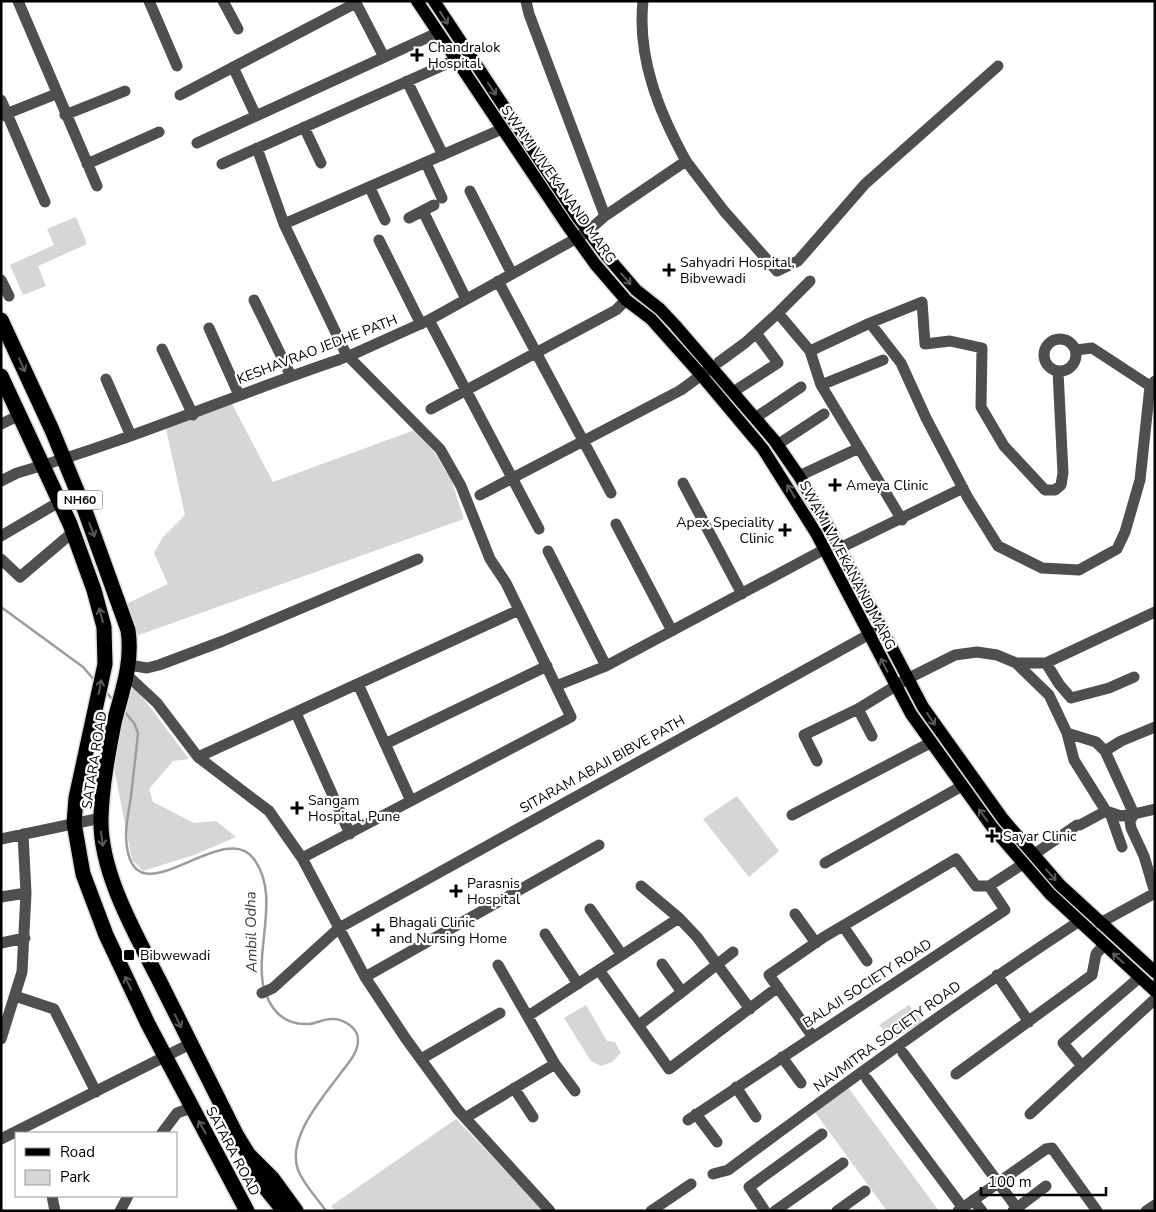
<svg xmlns="http://www.w3.org/2000/svg" width="1156" height="1212" viewBox="0 0 1156 1212" font-family="'Nunito Sans',sans-serif">
  <rect width="100%" height="100%" fill="#fff"/>
  <path fill="#d6d6d6" d="M76,217l11,27 -49,22 8,20 -23,9 -13,-30 44,-20 -7,-16z
    M231,402l42,80 147,-54 32,54 12,37 -328,117 -12,-31 44,-21 -14,-31 9,-16 22,-22 -19,-86z
    M130,688l7,2 52,69 -16,2 -24,28 4,13 41,21 22,-2 20,16 -42,18 -51,16 -11,-11 -19,-97z
    M737,796l42,55 -30,26 -46,-58z
    M586,1005l21,36 8,1 6,11 -9,9 -11,4 -10,-5 -27,-43z
    M909,1005l14,17 -31,18 -13,-15z
    M847,1086l92,125h-52l-73,-100z
    M456,1119l89,92h-209l-5,-5z"/>
  <g fill="none" stroke-linecap="round" stroke-linejoin="round">
    <path stroke="#9d9d9d" stroke-width="2.5" d="M1,607l82,60 13,15
      M105,691l8,9
      M124,711l10,12 4,10c-2,22 -5,43 -7,64 -2,12 -5,26 -5,38 2,95 96,-20 128,24 27,37 0,90 10,130
      M266,994c7,19 20,31 42,30 8,0 15,-5 23,-5 11,-1 27,8 27,21 0,12 -8,21 -15,30 -18,25 -57,67 -45,100 6,15 19,28 28,41"/>
    <g stroke="#dbdbdb" stroke-width="15">
      <path id="major" d="M417,1l150,224 28,39 31,36 25,19 50,56 62,74 53,84 95,181 81,113 58,67 105,97
        M434,1l144,217 28,37 30,35 24,19 15,16 99,115 25,36 29,50 95,181 80,112 57,66 95,87"/>
    </g>
    <g stroke="#dbdbdb" stroke-width="18">
      <path id="highway" d="M1,320l51,110 32,78 44,122c5,33 -6,61 -14,93 -6,31 -12,62 -13,94 -2,54 34,116 58,163 26,52 52,104 78,156l11,18 24,24 24,33
        M1,376l69,148 24,66 10,37 1,37 -29,134 -2,25 9,51 23,61 42,89 99,187
        M255,1167l8,18 17,21"/>
    </g>
    <path stroke="#4f4f4f" stroke-width="11" d="M18,1l79,185
      M149,1l28,65
      M223,1l15,28
      M526,1l3,13 76,202
      M233,67l23,49
      M407,81l36,74
      M180,95l176,-92 28,54
      M1,100l44,102
      M65,115l60,-24
      M1,116l55,-22
      M304,127l17,36
      M197,143l240,-110
      M257,148l27,76 62,130 94,95 21,37 29,73 16,24 65,134 -269,141
      M686,161l38,50 53,60 21,-10 67,-77 133,-118
      M426,163l16,35
      M87,164l72,-32
      M222,164l233,-104
      M370,188l15,32
      M470,191l42,83
      M423,211l43,88
      M409,218l25,-13
      M284,224l218,-95
      M379,240l42,84
      M1,280l8,16
      M498,281l113,212
      M254,300l37,76
      M778,313l32,-32
      M429,320l110,209
      M870,323l52,-21 3,42 25,-3 32,7 -1,59 23,39 41,44h10l6,-5 2,-12 -5,-102
      M209,328l30,67
      M1044 355a16 16 0 1 1 32 0a16 16 0 1 1-32 0Z
      M162,349l31,66
      M1076,350l16,-2 58,38
      M358,352l71,-32 148,-82 11,-7 17,-15 81,-55c-27,-49 -49,-103 -43,-160
      M719,362l26,-19 33,-30 32,38 60,-28 31,40 25,55 42,80 30,48 44,22 37,2 38,-21 8,-17 15,-52 10,-94 5,-5
      M106,379l25,57
      M821,385l62,-25
      M733,392l45,-29 -22,-30
      M431,409l185,-99 10,-10
      M755,418l46,-31
      M1,424l19,-9
      M777,445l47,-31
      M859,448l43,72
      M799,476l60,-28 -38,-63 -11,-34
      M1,481l16,-8c109,-31 214,-77 321,-113
      M683,483l59,111
      M480,495l201,-105 27,-20
      M616,524l56,107
      M1,536l58,-34
      M840,548l123,-60
      M548,551l58,115
      M1,559l19,18 53,-45
      M1016,663h30l109,-51
      M1046,663l13,21 12,14 38,-10 25,-11
      M129,665l18,3 12,-3 64,-24 195,-82
      M127,675l30,28 41,54 71,54 33,47 63,119 41,62 52,71 92,101
      M358,684l53,117
      M556,686l50,-20 219,-117
      M858,709l14,27
      M296,713l54,121
      M1067,733l7,27 32,51 15,5 13,-2
      M385,744l162,-78
      M1105,751l29,63 21,-5
      M198,757l321,-147
      M817,761l-13,-26 54,-26 49,-30 48,-24 22,-3 20,3 19,8 33,32 18,38 29,9 9,9 16,-10 34,-14
      M1110,813l12,34
      M1134,814l-4,7 1,7 13,28 11,37
      M792,815l138,-72
      M1080,825l26,-14
      M1,839l100,-21
      M1033,855l44,-30
      M825,863l137,-77
      M641,886l38,32 18,19 53,72
      M1,897l25,-4
      M590,909l32,46
      M795,914l21,29
      M1100,923l55,-30
      M843,926l24,35
      M545,934l33,50
      M1,943l24,-5
      M662,964l20,28 51,-40
      M599,970l70,99 109,-82
      M997,975l32,47
      M365,977l234,-132
      M262,993l11,-5 66,-60 538,-298
      M15,996l39,13 42,83
      M528,1016l151,-98
      M639,1025l43,-33
      M813,1037l-44,-62 55,-38 132,-78 20,27h13
      M1,1039l21,-67 4,-79 -3,-59
      M903,1053l116,158
      M782,1057l19,26
      M421,1059l79,-46
      M555,1064l20,27
      M1082,1066l-19,-23 77,-66
      M956,1074l136,-99 4,-21 8,-9
      M867,1079l96,129
      M736,1087l20,30
      M514,1088l19,29
      M696,1114l21,28
      M1030,1114l125,-115
      M465,1118l90,-54 -57,-99
      M688,1120l317,-210 -16,-24 34,-22
      M162,1133l15,-20 14,-5
      M1,1139l189,-95
      M713,1174l15,-4c115,-85 231,-170 350,-248
      M52,1196l3,15
      M973,1200l9,11
      M120,1211l8,-15
      M651,1211l40,-27
      M765,1211l-16,-24 73,-53
      M775,1211l68,-48
      M837,1211l28,-20
      M958,1211l88,-62 6,-1 45,63
      M1013,1211l33,-25
      M1146,1211l9,-6"/>
    <use href="#major" stroke="#000" stroke-width="12"/>
    <use href="#highway" stroke="#000" stroke-width="15"/>
    <path stroke="#4f4f4f" stroke-width="11" d="M338,360l20,-8"/>
  </g>
  <defs><path id="oneway-shaft" d="M-6 0H5M1.5-3L5.5 0L1.5 3" fill="none" stroke-width="1.6" stroke-linecap="round" stroke-linejoin="round" transform="scale(1.25)"/></defs>
  <g stroke="#595959">
    <use href="#oneway-shaft" transform="translate(444 18) rotate(58)"/>
    <use href="#oneway-shaft" transform="translate(492 89) rotate(56)"/>
    <use href="#oneway-shaft" transform="translate(626 279) rotate(49)"/>
    <use href="#oneway-shaft" transform="translate(22 365) rotate(66)"/>
    <use href="#oneway-shaft" transform="translate(791 491) rotate(-121)"/>
    <use href="#oneway-shaft" transform="translate(92 530) rotate(69)"/>
    <use href="#oneway-shaft" transform="translate(101 615) rotate(-105)"/>
    <use href="#oneway-shaft" transform="translate(884 665) rotate(-118)"/>
    <use href="#oneway-shaft" transform="translate(100 687) rotate(-79)"/>
    <use href="#oneway-shaft" transform="translate(931 719) rotate(56)"/>
    <use href="#oneway-shaft" transform="translate(983 815) rotate(-126)"/>
    <use href="#oneway-shaft" transform="translate(102 839) rotate(82)"/>
    <use href="#oneway-shaft" transform="translate(1051 875) rotate(48)"/>
    <use href="#oneway-shaft" transform="translate(1118 958) rotate(-138)"/>
    <use href="#oneway-shaft" transform="translate(128 983) rotate(-115)"/>
    <use href="#oneway-shaft" transform="translate(178 1021) rotate(65)"/>
    <use href="#oneway-shaft" transform="translate(202 1127) rotate(-120)"/>
  </g>
  <g fill="#000" stroke="#fff" stroke-width="2">
    <path d="M414.5 47.5h5v5h5v5h-5v5h-5v-5h-5v-5h5z"/>
    <path d="M666.5 262.5h5v5h5v5h-5v5h-5v-5h-5v-5h5z"/>
    <path d="M832.5 477.5h5v5h5v5h-5v5h-5v-5h-5v-5h5z"/>
    <path d="M782.5 522.5h5v5h5v5h-5v5h-5v-5h-5v-5h5z"/>
    <path d="M294.5 800.5h5v5h5v5h-5v5h-5v-5h-5v-5h5z"/>
    <path d="M989.5 828.5h5v5h5v5h-5v5h-5v-5h-5v-5h5z"/>
    <path d="M453.5 883.5h5v5h5v5h-5v5h-5v-5h-5v-5h5z"/>
    <path d="M375.5 922.5h5v5h5v5h-5v5h-5v-5h-5v-5h5z"/>
    <rect x="123" y="949" width="12" height="12" rx="2.5"/>
  </g>
  <g text-anchor="middle" stroke-width="4.5" stroke-linejoin="round" paint-order="stroke">
    <rect fill="#fff" stroke="#4c4c4c" stroke-width="1" x="57.5" y="490.5" width="45" height="19" rx="4"/>
    <g font-size="12" font-weight="bold" fill="#000">
      <text x="80" y="504">NH60</text>
    </g>
    <g font-size="14" fill="#000" stroke="#fff" text-anchor="start">
      <text x="428" y="52">Chandralok<tspan x="428" dy="16">Hospital</tspan></text>
      <text x="680" y="267">Sahyadri Hospital,<tspan x="680" dy="16">Bibvewadi</tspan></text>
      <text x="846" y="490">Ameya Clinic</text>
      <text x="774" y="527" text-anchor="end">Apex Speciality<tspan x="774" dy="16">Clinic</tspan></text>
      <text x="308" y="805">Sangam<tspan x="308" dy="16">Hospital, Pune</tspan></text>
      <text x="1003" y="841">Sayar Clinic</text>
      <text x="467" y="888">Parasnis<tspan x="467" dy="16">Hospital</tspan></text>
      <text x="389" y="927">Bhagali Clinic<tspan x="389" dy="16">and Nursing Home</tspan></text>
      <text x="140" y="960">Bibwewadi</text>
    </g>
    <g font-size="14" fill="#000" stroke="#fff">
      <text transform="translate(559 184) rotate(55)" y="5">SWAMI VIVEKANAND MARG</text>
      <text transform="translate(317 349) rotate(-21)" y="5">KESHAVRAO JEDHE PATH</text>
      <text transform="translate(848 565) rotate(62)" y="5">SWAMI VIVEKANAND MARG</text>
      <text transform="translate(94 760) rotate(-81)" y="5">SATARA ROAD</text>
      <text transform="translate(602 764) rotate(-29)" y="5">SITARAM ABAJI BIBVE PATH</text>
      <text transform="translate(867 983) rotate(-33)" y="5">BALAJI SOCIETY ROAD</text>
      <text transform="translate(887 1036) rotate(-36)" y="5">NAVMITRA SOCIETY ROAD</text>
      <text transform="translate(233 1151) rotate(62)" y="5">SATARA ROAD</text>
    </g>
    <g font-size="15" font-style="italic" fill="#3e3e3e" stroke="#fff">
      <text transform="translate(251 932) rotate(-91)" y="5">Ambil Odha</text>
    </g>
  </g>
  <rect width="1156" height="1212" fill="none" stroke="#000000" stroke-width="5"/>
  <rect x="15" y="1132" width="162" height="65" fill="#ffffff" stroke="#999999"/>
  <rect x="25" y="1148" width="25" height="8" fill="#000000" stroke="#999999"/>
  <text x="60" y="1157" font-size="15" fill="#000000">Road</text>
  <rect x="25" y="1170" width="25" height="15" fill="#d6d6d6" stroke="#999999"/>
  <text x="60" y="1182" font-size="15" fill="#000000">Park</text>
  <path d="M981 1187v8h125v-8" fill="none" stroke="#000000" stroke-width="2.5"/>
  <text x="988" y="1187" font-size="15" fill="#000000" stroke="#ffffff" stroke-width="4" paint-order="stroke">100 m</text>
</svg>
